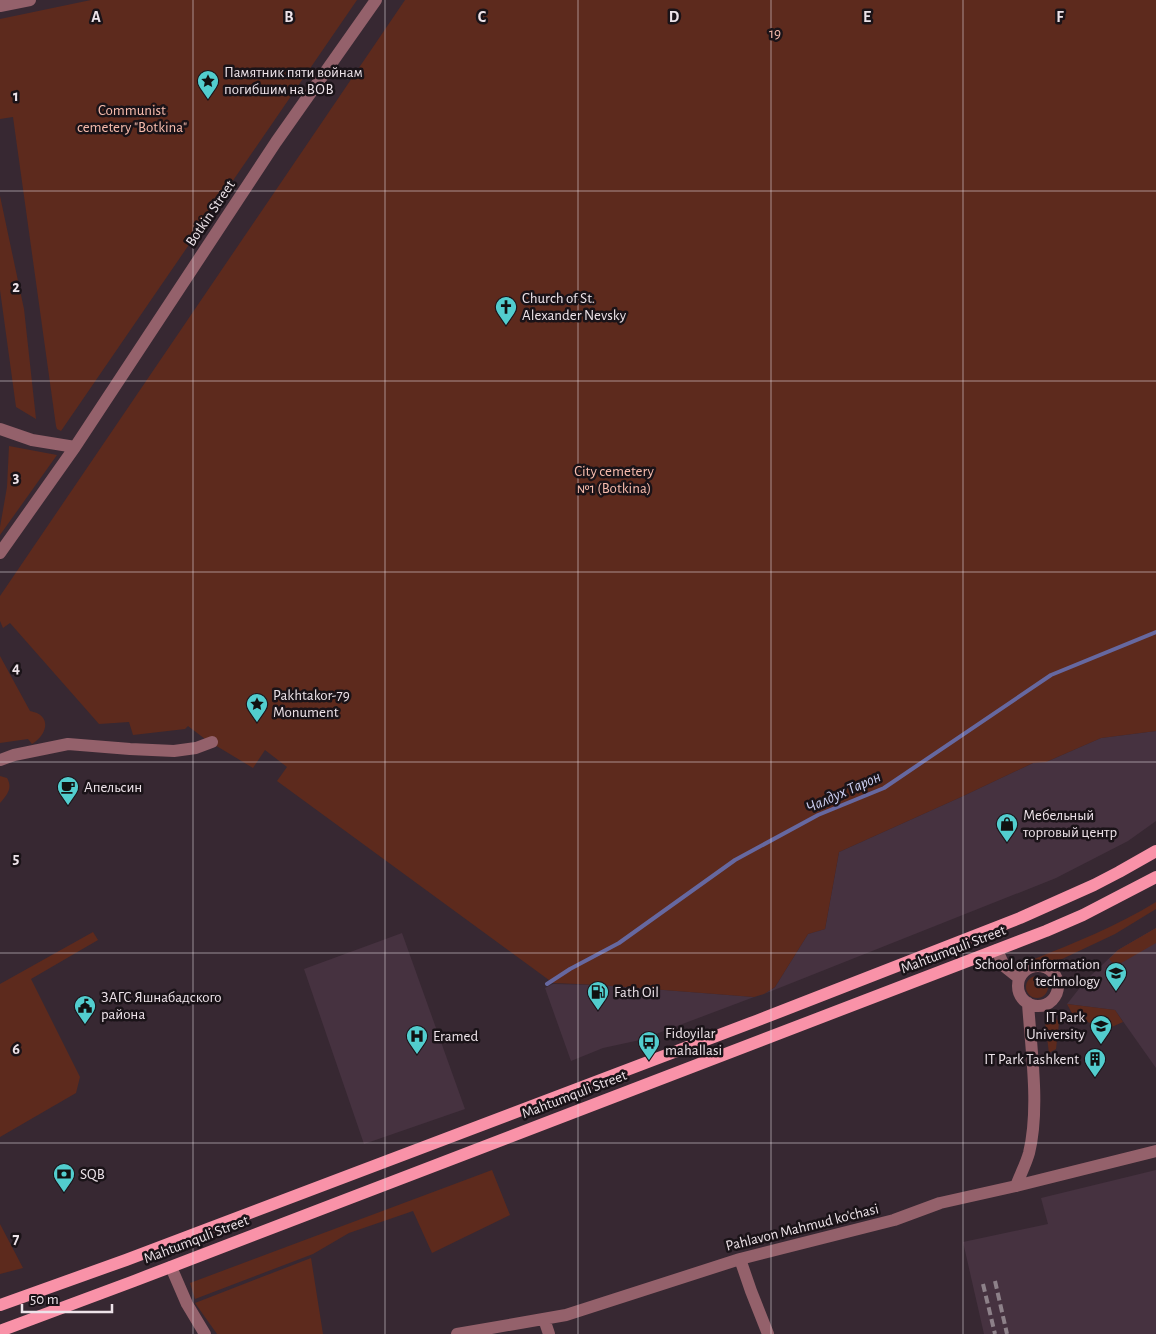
<svg xmlns="http://www.w3.org/2000/svg" width="1156" height="1334" viewBox="0 0 1156 1334" font-family="'Alegreya Sans',sans-serif">
  <rect width="100%" height="100%" fill="#372832"/>
  <path fill="#463240" d="M1156,731v90l-28,20 -72,37 -292,116 11,-7 33,-53 17,-5 14,-77 122,-55 72,-34 13,-1 55,-24z
    M1156,928v140l-41,-58 -48,-6 19,-24 32,-30z
    M402,933l63,176 -101,35 -60,-175z
    M553,984l47,1 154,12 -114,43 -37,8 -32,13 -26,-73z
    M1156,1170v164h-172l-21,-92 85,-18 -7,-26z"/>
  <path fill="#5d2a1d" d="M91,0h266l-296,431 -4,-2 -1,-3 -43,-309 -13,2v-100z
    M405,0h751v731l-55,7 -55,24 -13,1 -72,34 -122,55 -14,77 -17,5 -33,53 -11,7 -10,3 -154,-12 -47,-2 -276,-202 10,-14 -22,-17 -12,18 -48,-29 -17,-13 -3,3 -52,6 -4,-13 -30,2 -89,-101 -7,5 -3,-7v-25z
    M0,196l24,113 12,110 -20,-12 -16,-117z
    M9,446l48,9 -57,80v-8l7,-40z
    M0,656l30,55c22,4 18,23 2,33l-4,-5 -28,4z
    M0,776l7,2c6,10 0,17 -7,25z
    M1156,902v7l-41,25 -53,25 -17,3 -13,-2c42,-17 85,-34 124,-58z
    M1156,928v15l-40,23 -7,-7 9,-9z
    M93,932l5,8 -67,39 49,98 -4,16 -76,44v-153z
    M1026 987a11 11 0 1 1 22 0a11 11 0 1 1-22 0Z
    M1067,1004l48,6 8,12 -25,11 -5,-9 -19,-7z
    M1054,1015l5,8 -3,26 -7,4 -4,-31z
    M492,1170l18,45 -78,38 -19,-42 -64,22 -36,21 -118,45 -5,-16z
    M0,1224l23,44 -23,6z
    M311,1258l12,76h-106l-22,-31z"/>
  <g fill="none" stroke-linecap="round" stroke-linejoin="round">
    <path stroke="#6668a0" stroke-width="4" d="M547,984l23,-15 49,-26 116,-83 83,-45 66,-27 167,-113 105,-43"/>
    <path stroke="#94616b" stroke-width="12" d="M0,6l30,-6
      M0,429l32,11 43,7
      M0,553l75,-106 201,-305 100,-142
      M0,760l14,-5 54,-11 62,5 44,2 22,-3 16,-6
      M997,950l7,16 15,12
      M1018 986a20 20 0 1 1 40 0a20 20 0 1 1-40 0Z
      M1016,1186c4,-11 10,-22 13,-33 11,-45 2,-103 -1,-150
      M740,1259l11,32 17,43
      M171,1267l16,37 18,30
      M544,1319l5,15
      M457,1334l109,-19 174,-56 154,-39 46,-17 76,-17 140,-35"/>
    <path stroke="#f992a8" stroke-width="12" d="M0,1305l126,-45 630,-239 264,-103 74,-33 25,-13 37,-21
      M0,1331l134,-50 912,-350 37,-16 73,-38"/>
    <path stroke="#8d8189" stroke-width="4" stroke-dasharray="8 4" stroke-linecap="butt" d="M995,1281l12,53
      M983,1284l12,50"/>
  </g>
  <path fill="none" stroke="#ede3e9" stroke-width="1" stroke-opacity="0.55" d="M193,0v1334M385,0v1334M578,0v1334M771,0v1334M963,0v1334M0,191h1156M0,381h1156M0,572h1156M0,762h1156M0,953h1156M0,1143h1156"/>
  <defs>
    <g id="sight-pin" transform="scale(1.125)"><path d="M0 17L-7.5 6A9.5 9.5 0 1 1 7.5 6Z" fill="#52cdce" stroke="#1a1318"/><path d="M0-6L1.8-2.2L6-1.7L2.9 1.2L3.7 5.4L0 3.3L-3.7 5.4L-2.9 1.2L-6-1.7L-1.8-2.2Z" fill="#111"/></g>
    <g id="church-pin" transform="scale(1.125)"><path d="M0 17L-7.5 6A9.5 9.5 0 1 1 7.5 6Z" fill="#52cdce" stroke="#1a1318"/><path d="M-1.2-6h2.4v3.5h3.3v2.4h-3.3V6h-2.4V-.1h-3.3v-2.4h3.3Z" fill="#111"/></g>
    <g id="cafe-pin" transform="scale(1.125)"><path d="M0 17L-7.5 6A9.5 9.5 0 1 1 7.5 6Z" fill="#52cdce" stroke="#1a1318"/><path d="M-5.5-4.5H6V0H3Q3 3.5 0 3.5H-2.5Q-5.5 3.5-5.5 0ZM3-3.2v2h1.7v-2ZM-6 4.5H4V6H-6Z" fill="#111"/></g>
    <g id="shop-pin" transform="scale(1.125)"><path d="M0 17L-7.5 6A9.5 9.5 0 1 1 7.5 6Z" fill="#52cdce" stroke="#1a1318"/><path d="M-5-2.5h2.3a2.7 3.5 0 0 1 5.4 0H5L5.5 6h-11ZM-1.5-2.5h3a1.5 2.3 0 0 0-3 0Z" fill="#111"/></g>
    <g id="university-pin" transform="scale(1.125)"><path d="M0 17L-7.5 6A9.5 9.5 0 1 1 7.5 6Z" fill="#52cdce" stroke="#1a1318"/><path d="M0-5L7-2L0 1L-7-2ZM-4 1L0 2.5L4 1V4Q0 6-4 4Z" fill="#111"/></g>
    <g id="fuel-pin" transform="scale(1.125)"><path d="M0 17L-7.5 6A9.5 9.5 0 1 1 7.5 6Z" fill="#52cdce" stroke="#1a1318"/><path d="M-5.5-6h7V0h2V4h1.3V-2.5L3-4.5l.8-.8L6-3V5H2.5V1h-1V6h-7ZM-4.2-4.7v3.2H.2V-4.7Z" fill="#111"/></g>
    <g id="civic-pin" transform="scale(1.125)"><path d="M0 17L-7.5 6A9.5 9.5 0 1 1 7.5 6Z" fill="#52cdce" stroke="#1a1318"/><path d="M-.6-6.5H3V-4.5H.6V-3L4-1V1h2V6H-6V1h2V-1L-.6-3ZM-1.2 2.5V6h2.4V2.5Z" fill="#111"/></g>
    <g id="hospital-pin" transform="scale(1.125)"><path d="M0 17L-7.5 6A9.5 9.5 0 1 1 7.5 6Z" fill="#52cdce" stroke="#1a1318"/><path d="M-5-5h3v3.5h4V-5h3V5h-3V1.5h-4V5h-3Z" fill="#111"/></g>
    <g id="bus-pin" transform="scale(1.125)"><path d="M0 17L-7.5 6A9.5 9.5 0 1 1 7.5 6Z" fill="#52cdce" stroke="#1a1318"/><path d="M-5-6H5V4H4V6H2V4H-2V6H-4V4H-5ZM-3.5-4V0h7V-4ZM-3.5 1.2v1.5H-2V1.2ZM2 1.2v1.5H3.5V1.2Z" fill="#111"/></g>
    <g id="building-pin" transform="scale(1.125)"><path d="M0 17L-7.5 6A9.5 9.5 0 1 1 7.5 6Z" fill="#52cdce" stroke="#1a1318"/><path d="M-4-6H4V6H1V3H-1V6H-4ZM-2.5-4.3h1.7v1.8h-1.7ZM.8-4.3h1.7v1.8H.8ZM-2.5-1h1.7V.8h-1.7ZM.8-1h1.7V.8H.8Z" fill="#111"/></g>
    <g id="bank-pin" transform="scale(1.125)"><path d="M0 17L-7.5 6A9.5 9.5 0 1 1 7.5 6Z" fill="#52cdce" stroke="#1a1318"/><path d="M-6-4H6V4H-6ZM0-2.3a2.3 2.3 0 1 0 0 4.6a2.3 2.3 0 1 0 0-4.6Z" fill="#111"/></g>
  </defs>
  <g fill-rule="evenodd">
    <use href="#sight-pin" x="208" y="81"/>
    <use href="#church-pin" x="506" y="307"/>
    <use href="#sight-pin" x="257" y="704"/>
    <use href="#cafe-pin" x="68" y="787"/>
    <use href="#shop-pin" x="1007" y="824"/>
    <use href="#university-pin" x="1116" y="973"/>
    <use href="#fuel-pin" x="598" y="992"/>
    <use href="#civic-pin" x="85" y="1006"/>
    <use href="#university-pin" x="1101" y="1026"/>
    <use href="#hospital-pin" x="417" y="1036"/>
    <use href="#bus-pin" x="649" y="1042"/>
    <use href="#building-pin" x="1095" y="1059"/>
    <use href="#bank-pin" x="64" y="1174"/>
  </g>
  <g text-anchor="middle" stroke-width="5" stroke-linejoin="round" paint-order="stroke">
    <g font-size="15" fill="#f7bcad" stroke="#1a1318">
      <text x="775" y="38">19</text>
      <text x="132" y="115">Communist<tspan x="132" dy="17">cemetery "Botkina"</tspan></text>
      <text x="614" y="476">City cemetery<tspan x="614" dy="17">№1 (Botkina)</tspan></text>
    </g>
    <g font-size="15" fill="#ede3e9" stroke="#1a1318" text-anchor="start">
      <text x="224" y="77">Памятник пяти войнам<tspan x="224" dy="17">погибшим на ВОВ</tspan></text>
      <text x="522" y="303">Church of St.<tspan x="522" dy="17">Alexander Nevsky</tspan></text>
      <text x="273" y="700">Pakhtakor-79<tspan x="273" dy="17">Monument</tspan></text>
      <text x="84" y="792">Апельсин</text>
      <text x="1023" y="820">Мебельный<tspan x="1023" dy="17">торговый центр</tspan></text>
      <text x="1100" y="969" text-anchor="end">School of information<tspan x="1100" dy="17">technology</tspan></text>
      <text x="614" y="997">Fath Oil</text>
      <text x="101" y="1002">ЗАГС Яшнабадского<tspan x="101" dy="17">района</tspan></text>
      <text x="1085" y="1022" text-anchor="end">IT Park<tspan x="1085" dy="17">University</tspan></text>
      <text x="665" y="1038">Fidoyilar<tspan x="665" dy="17">mahallasi</tspan></text>
      <text x="433" y="1041">Eramed</text>
      <text x="1079" y="1064" text-anchor="end">IT Park Tashkent</text>
      <text x="80" y="1179">SQB</text>
    </g>
    <g font-size="15" fill="#ede3e9" stroke="#1a1318">
      <text transform="translate(210 213) rotate(-56)" y="5">Botkin Street</text>
      <text transform="translate(953 949) rotate(-21)" y="5">Mahtumquli Street</text>
      <text transform="translate(574 1094) rotate(-21)" y="5">Mahtumquli Street</text>
      <text transform="translate(802 1227) rotate(-14)" y="5">Pahlavon Mahmud ko'chasi</text>
      <text transform="translate(196 1239) rotate(-21)" y="5">Mahtumquli Street</text>
    </g>
    <g font-size="16" font-style="italic" fill="#cbcef0" stroke="#1a1318">
      <text transform="translate(843 791) rotate(-24)" y="6">Чалдух Тарон</text>
    </g>
  </g>
  <g font-size="16" text-anchor="middle" font-weight="bold" fill="#ede3e9" stroke="#1a1318" stroke-width="5" stroke-linejoin="round" paint-order="stroke">
    <text x="96" y="22">A</text>
    <text x="289" y="22">B</text>
    <text x="482" y="22">C</text>
    <text x="674" y="22">D</text>
    <text x="867" y="22">E</text>
    <text x="1060" y="22">F</text>
    <text x="16" y="101">1</text>
    <text x="16" y="292">2</text>
    <text x="16" y="482">3</text>
    <text x="16" y="673">4</text>
    <text x="16" y="863">5</text>
    <text x="16" y="1054">6</text>
    <text x="16" y="1244">7</text>
  </g>
  <path d="M22 1304v8h90v-8" fill="none" stroke="#ede3e9" stroke-width="2.5"/>
  <text x="30" y="1304" font-size="15" fill="#ede3e9" stroke="#1a1318" stroke-width="4" paint-order="stroke">50 m</text>
</svg>
